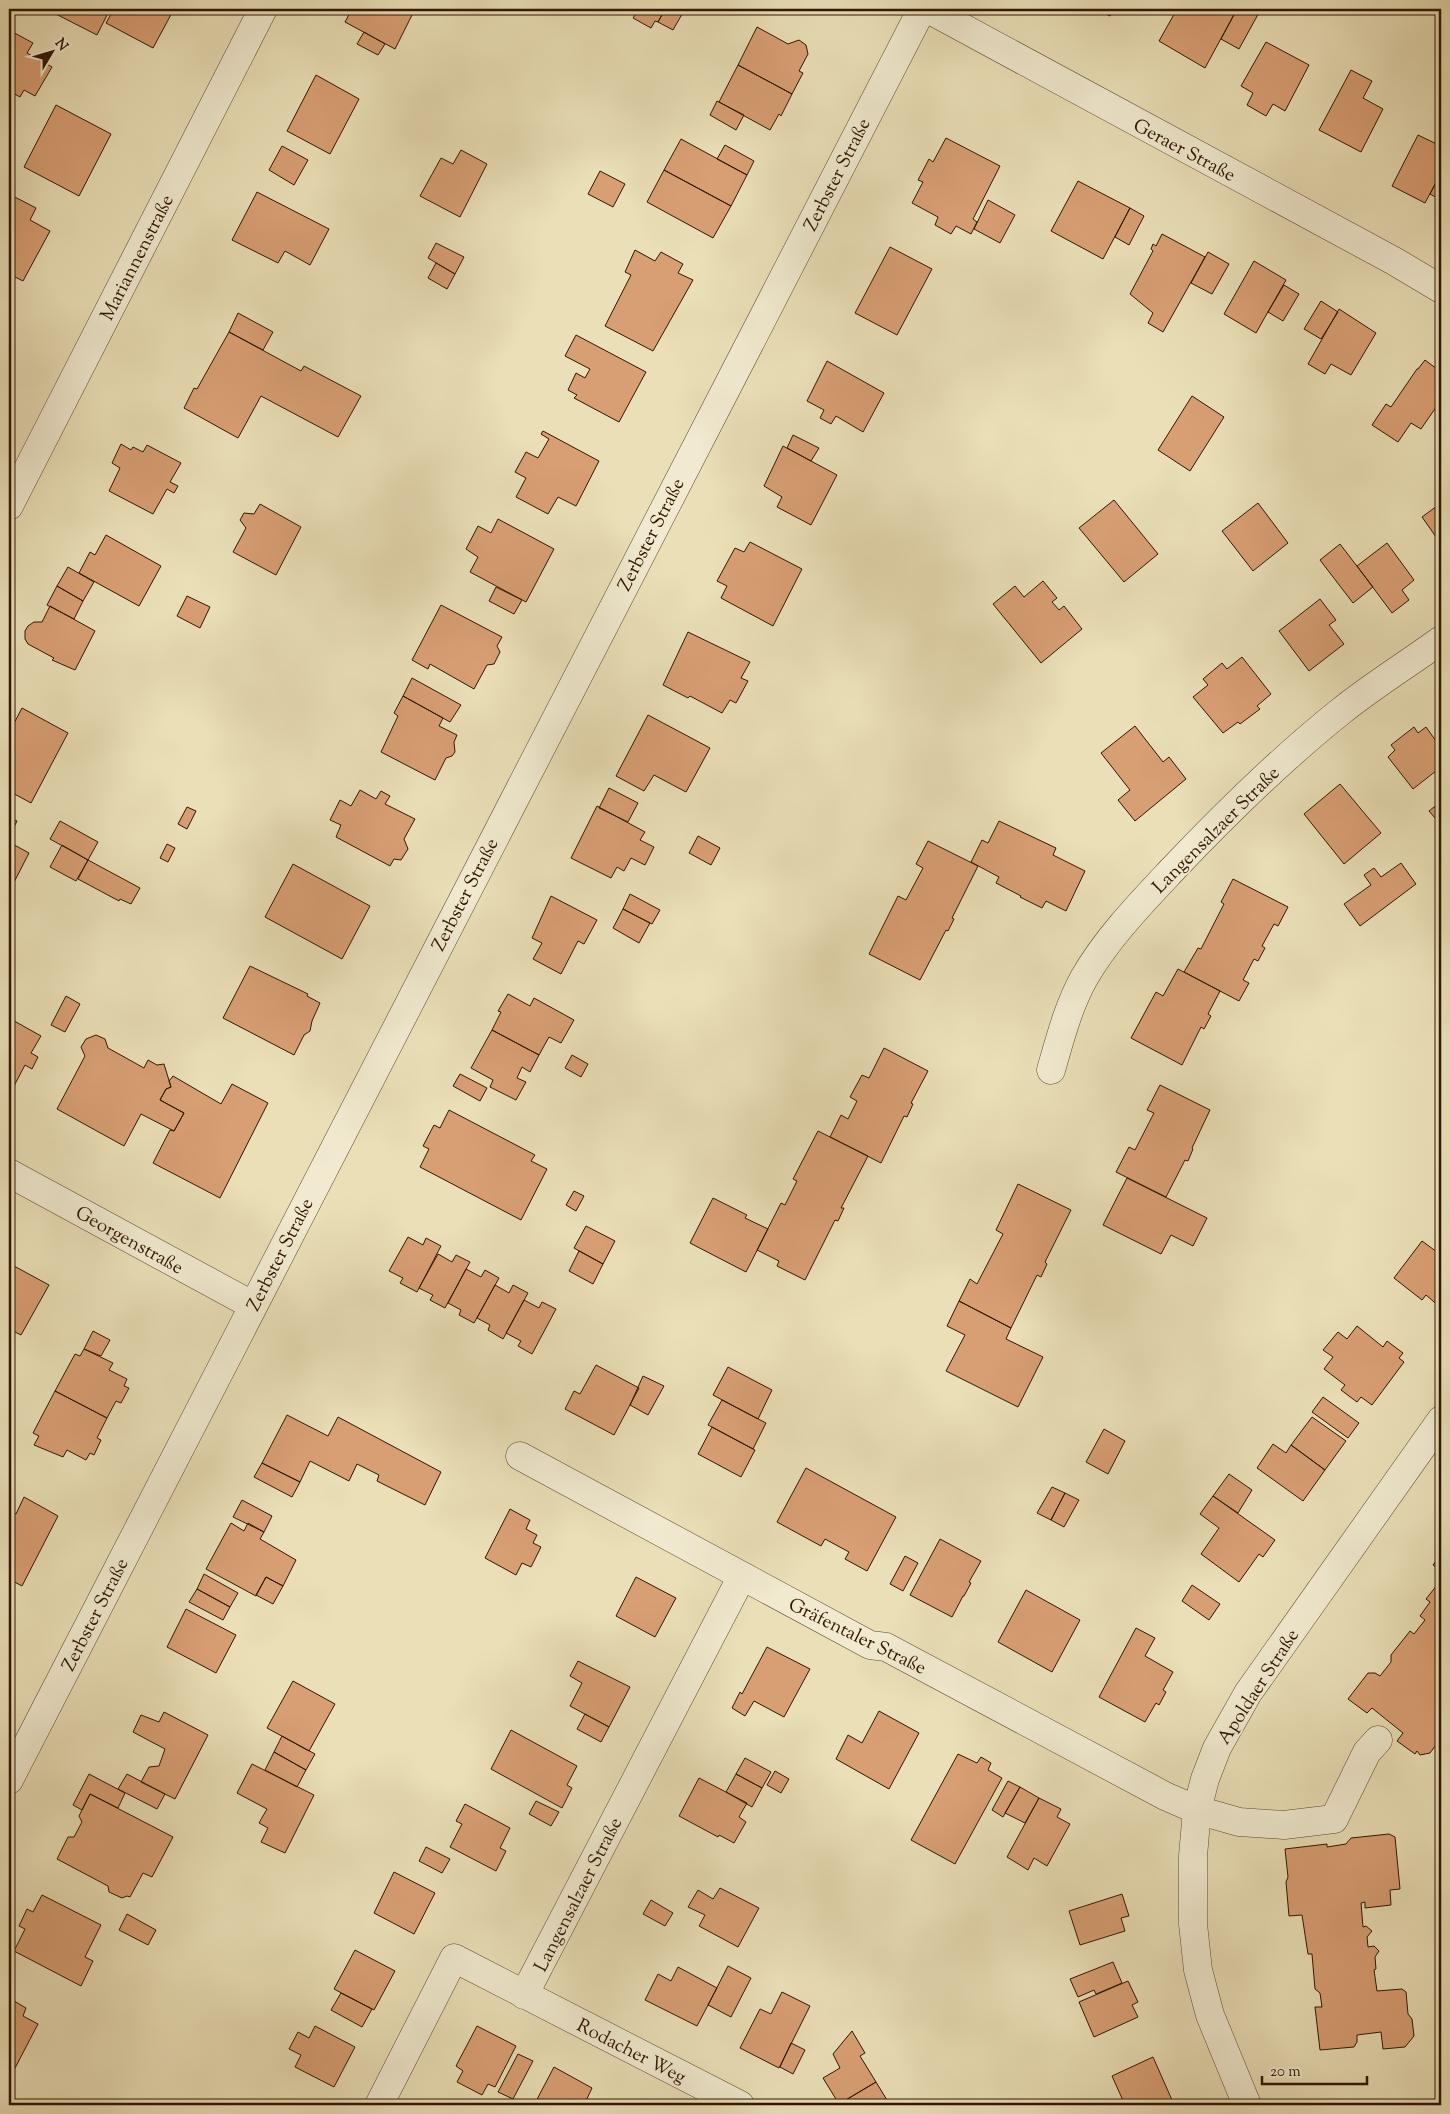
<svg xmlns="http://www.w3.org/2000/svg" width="1450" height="2114" viewBox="0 0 1450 2114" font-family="'Sorts Mill Goudy',serif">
  <rect width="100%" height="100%" fill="#eadfb7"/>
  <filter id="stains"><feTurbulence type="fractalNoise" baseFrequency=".004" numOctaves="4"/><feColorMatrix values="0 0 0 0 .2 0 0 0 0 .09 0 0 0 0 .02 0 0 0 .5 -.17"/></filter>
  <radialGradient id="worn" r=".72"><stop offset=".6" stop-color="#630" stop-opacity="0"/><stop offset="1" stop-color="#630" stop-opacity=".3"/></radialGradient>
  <path fill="#d89f73" stroke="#301602" d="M46,9h64l-13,26z
    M114,9h60l-21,39 -47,-25z
    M352,9h63l-20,40 -50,-27z
    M639,9h26l-7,13 -3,-1 -4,7 -18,-10z
    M665,9h20l-12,21 -15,-8z
    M1096,9h18l-4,7z
    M1177,9h60l-32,59 -46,-27z
    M1237,9h24l-22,40 -18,-10z
    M757,27l31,17 11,-4 7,5 2,9 -9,17 4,2 -11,21 -54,-29z
    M9,30l24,13 -6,10 25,14 -17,29 -11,-6 -4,7 -11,-6z
    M364,32l21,12 -7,11 -21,-11z
    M1266,42l43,23 -24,46 -12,-7 -7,12 -19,-11 6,-12 -12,-7z
    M738,65l54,29 -11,22 -2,-2 -9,16 -51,-28z
    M1351,70l21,11 -9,17 20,11 -22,43 -42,-22z
    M316,75l43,24 -29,55 -43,-23z
    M717,101l27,14 -8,15 -26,-15z
    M56,105l55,29 -32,62 -55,-29z
    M1418,135l23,11v27l-16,30 -33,-17z
    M946,138l54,28 -27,53 4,3 -6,12 -15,-8 -5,8 -16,-9 3,-8 -26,-14 11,-21 -5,-2 11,-21 4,3z
    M681,139l66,36 -16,31 -67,-36z
    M725,145l29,16 -7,14 -30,-16z
    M282,146l26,14 -14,25 -25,-15z
    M461,150l26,14 -27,53 -40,-21 21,-38 12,6z
    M664,170l67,36 -18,32 -66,-36z
    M600,171l25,13 -12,23 -25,-13z
    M1441,173v27l-11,-6z
    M1078,181l52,27 -27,51 -52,-28z
    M257,192l72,37 -19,36 -25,-14 -7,12 -46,-23z
    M9,194l27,14 -6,12 20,11 -27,50 -14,-7z
    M988,200l27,15 -15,28 -26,-14z
    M1130,208l14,8 -15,29 -14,-8z
    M1162,234l43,23 -42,75 -15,-9 5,-10 -23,-19 23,-43 -2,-2 2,-5 3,2z
    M436,243l28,14 -9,17 -27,-16z
    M890,247l42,22 -35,66 -42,-22z
    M635,250l20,11 6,-9 22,12 -5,9 15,7 -40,71 -48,-25 26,-51 -6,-3z
    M1208,252l21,12 -17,30 -21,-11z
    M1254,261l32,19 -30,53 -32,-19z
    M436,263l19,11 -8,15 -19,-11z
    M1284,285l15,9 -16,27 -15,-9z
    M1321,301l17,11 -17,27 -17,-10z
    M1339,309l37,24 -25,42 -20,-11 -6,10 -17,-10z
    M238,313l35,19 -10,18 -34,-18z
    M229,332l72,39 3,-5 57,30 -23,41 -77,-41 -23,42 -54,-30 10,-20 3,1z
    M576,335l70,37 -27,50 -45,-24 3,-3 -9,-5 8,-17 9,5 5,-9 -25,-13z
    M1425,360l16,12v28l-20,29 -10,-6 -13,19 -26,-17 14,-21 5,3 26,-38h1z
    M827,361l57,32 -21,39 -27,-16 -5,8 -11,-6 4,-8 -17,-9z
    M1192,396l32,21 -34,54 -32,-21z
    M543,431l56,30 -23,45 -18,-9 -10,17 -32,-17 10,-19 -11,-6 11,-20 12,6 11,-19 -8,-5z
    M793,435l26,13 -8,13 -24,-13z
    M121,444l10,6 2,-3 10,5 4,-7 34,18 -11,19 8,4 -4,7 -7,-4 -14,25 -44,-23 11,-23 -8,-5z
    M783,446l54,29 -26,50 -34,-18 5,-10 -18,-11z
    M1114,500l44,54 -34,28 -45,-54z
    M1258,503l30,40 -35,28 -31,-40z
    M1441,503v41l-19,-27z
    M260,504l41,23 -25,48 -43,-23 13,-24 -6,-8 4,-7 10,1z
    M498,519l56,30 -28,53 -56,-30 8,-15 -12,-8 12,-23 13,7z
    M106,535l55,31 -22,40 -60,-33 11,-21 5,3z
    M750,542l52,27 -29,57 -52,-28 6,-12 -10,-5 18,-33 9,4z
    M1387,543l27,37 -12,10 7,10 -17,13 -35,-47z
    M1340,544l33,43 -20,16 -33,-43z
    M68,567l26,15 -11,19 -26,-15z
    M1043,581l14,17 -5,4 7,8 5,-4 18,23 -41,34 -48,-59 22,-18 9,11z
    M57,586l26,15 -9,18 -27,-14z
    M496,587l26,13 -8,14 -25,-13z
    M187,596l23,11 -10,21 -23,-12z
    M1320,599l16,21 -7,5 15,19 -35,27 -30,-40z
    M441,605l61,32 -5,9 3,6 -6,12 -7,1 -13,24 -44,-25 -2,5 -16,-9z
    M50,606l45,25 -20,39 -23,-10 2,-2 -26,-14 -3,-5v-8l3,-5 6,-4h8z
    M688,632l62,30 -9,16 7,3 -12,22 -6,-3 -8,13 -32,-17 -2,2 -25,-13z
    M1242,657l29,37 -14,12 3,3 -20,15 -2,-2 -15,11 -30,-36 15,-12 -5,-6 19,-16 5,6z
    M412,678l49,27 -11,17 -47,-26z
    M403,696l40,22 -4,8 18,9 -3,7 1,10 -3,4 -6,2 -11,22 -54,-28 17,-36 -4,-3z
    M22,708l46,25 -37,70 -22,-12v-63l2,1z
    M648,715l62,33 -24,44 -32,-17 -10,16 -28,-15z
    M1135,726l28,36 6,-5 17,22 -51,42 -17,-21 12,-10 -29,-37z
    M1414,727l4,6 8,-6 15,21v19l-28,22 -25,-32 7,-7 -4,-5z
    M1340,784l41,49 -37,31 -40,-50z
    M609,788l29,15 -10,19 -29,-14z
    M360,790l16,9 5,-8 9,5 -5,8 30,15 -11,20 4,10 -7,11 -7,-1 -4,7 -54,-29 5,-12 -11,-5 10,-20 11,6z
    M1439,803l2,3v19l-12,-14z
    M597,806l48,26 -5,8 14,7 -9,18 -14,-7 -7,13 -7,-4 -6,11 -40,-20z
    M187,807l9,4 -9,18 -9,-5z
    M9,817l8,4 -8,16z
    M60,821l38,21 -10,18 -38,-21z
    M999,821l57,27 -3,7 32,16 -19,40 -20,-10 -4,7 -22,-11 1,-1 -25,-13 3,-6 -28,-15 11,-22 6,3z
    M698,836l22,12 -9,17 -22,-12z
    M928,841l50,25 -26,52 2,1 -6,12 -2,-1 -26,50 -51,-26 29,-58 8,4 17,-32 -7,-4z
    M9,842l20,11 -20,39z
    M167,844l8,4 -7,14 -8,-4z
    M62,845l26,15 -12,21 -26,-14z
    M88,860l52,28 -9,16 -11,-5 -1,2 -41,-22z
    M1401,863l15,21 -56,42 -16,-22 27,-19 -7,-10 10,-7 7,9z
    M293,864l77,42 -28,53 -77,-42z
    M1233,879l55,28 -10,19 -4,-2 -12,22 3,2 -7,13 -4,-2 -11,21 6,3 -10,18 -55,-29 14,-24 3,1 23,-45 -3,-2z
    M630,894l30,16 -8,14 -29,-15z
    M551,896l46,24 -13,24 -6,-3 -17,33 -28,-15 9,-16 -10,-5z
    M623,909l27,14 -11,20 -26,-15z
    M250,966l58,28 -1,2 13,7 -8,18 -2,10 -6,4 -10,20 -71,-37z
    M1178,969l42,22 -12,23 3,2 -7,13 -3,-2 -19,38 -51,-27 25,-46 7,4z
    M508,994l22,12 4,-8 40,22 -13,23 -12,-6 -10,18 -47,-25 9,-18 -3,-1z
    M66,996l14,8 -15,28 -14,-7z
    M9,1018l32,18 -10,17 7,4 -6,12 -7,-4 -11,21 -3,-1 -2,5z
    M492,1030l47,25 -9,17 -8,-5 -5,11 9,4 -10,18 -26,-13 3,-7 -22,-12z
    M96,1035l9,4 3,9 36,20 4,-8 9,5 7,-1 7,23 -5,2 -6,11 24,13 -10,18 -33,-17 -17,32 -67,-37 28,-53 -4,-9 5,-8z
    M884,1048l44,23 -17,32 2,1 -6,13 -3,-1 -23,47 -51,-26 11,-22 7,4 9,-18 -7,-4 12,-22 7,3z
    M572,1055l16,9 -7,13 -16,-9z
    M460,1074l27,14 -7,13 -27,-15z
    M173,1076l48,28 11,-20 36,19 -48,95 -67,-35 17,-33 4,1 10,-18 -24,-13 6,-11 5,-2 -2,-6z
    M1160,1085l50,25 -18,38 1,1 -5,12 -3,-1 -19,37 -50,-25 13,-25 6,3 19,-37 -7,-3z
    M449,1110l86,45 -4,6 16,8 -26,51 -101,-53 9,-18 -6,-3 11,-21 6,3z
    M818,1131l50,25 -27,52h3l-6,13 -3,-1 -30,60 -28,-14 2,-5 -22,-11 24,-47 4,2 12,-24 -4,-2z
    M1127,1178l80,40 -14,28 -22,-11 -10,19 -58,-29z
    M1018,1184l53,26 -26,52 2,2 -6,13 -4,-2 -26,53 -52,-27 11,-22 7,5 26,-50 -7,-4z
    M574,1191l10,5 -8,15 -10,-6z
    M713,1198l34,17 -2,3 23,11 -22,43 -56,-29z
    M586,1226l29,15 -12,23 -29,-16z
    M408,1237l15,8 3,-7 15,8 -24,46 -17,-9 3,-5 -14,-7z
    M1422,1241l19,14v53l-15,-13 -4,5 -28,-22z
    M579,1251l24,13 -10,20 -24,-13z
    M438,1254l14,8 4,-7 14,7 -25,46 -15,-8 3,-5 -14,-7z
    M9,1263l5,3 -5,10z
    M14,1266l35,19 -28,50 -12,-6v-53z
    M466,1269l15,8 4,-7 14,8 -25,45 -15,-8 2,-5 -13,-7z
    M495,1285l14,8 4,-8 15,8 -25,46 -15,-9 2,-5 -13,-7z
    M524,1300l15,8 3,-6 14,7 -24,45 -14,-8 3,-5 -15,-8z
    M959,1301l52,27 -5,11 37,18 -25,50 -72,-36 19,-36 -18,-9z
    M1357,1326l26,21 4,-6 16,12 -4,5 5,4 -32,43 -11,-8 -4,5 -16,-12 4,-5 -21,-16 9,-12 -10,-7 15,-18 9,7z
    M93,1331l17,9 -9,16 -17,-7z
    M84,1349l29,14 -4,7 18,9 -3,7 5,2 -8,15 -5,-2 -9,17 -52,-27 20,-37 5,2z
    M596,1365l43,23 -25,47 -49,-26 9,-18 6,3z
    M728,1367l44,23 -14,29 -45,-24z
    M643,1376l21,10 -16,29 -18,-10z
    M55,1391l52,27 -10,20 4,2 -7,15 -4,-2 -4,7 -19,-10 -4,7 -29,-12 5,-9 -6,-3z
    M1323,1397l36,26 -11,15 -36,-26z
    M722,1400l44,23 -13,26 -45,-24z
    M287,1415l41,21 10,-19 103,55 -16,33 -48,-24 2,-6 -22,-11 -8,17 -39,-20 -10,21 -38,-19z
    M1312,1417l34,24 -21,29 -34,-25z
    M712,1427l43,23 -14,27 -43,-23z
    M1104,1429l21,12 -17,33 -22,-12z
    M1273,1444l13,9 5,-8 34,25 -22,31 -46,-33z
    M262,1463l38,19 -8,15 -38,-20z
    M806,1468l90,49 -29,54 -22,-12 4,-7 -24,-13 -4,7 -44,-24z
    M1229,1474l23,16 -14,23 -25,-17z
    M1052,1487l13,6 -14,27 -14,-7z
    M1065,1493l14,7 -15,27 -13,-7z
    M1213,1496l62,44 -12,17 -4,-3 -20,28 -38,-28 18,-26 -19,-14z
    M24,1497l34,19 -36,70 -13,-7v-69l7,4z
    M242,1500l30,16 -8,16 -31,-15z
    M510,1509l20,11 -4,9 11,6 -4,8 8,4 -10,20 -9,-4 -6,12 -31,-17z
    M231,1523l13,8 4,-8 16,9 -4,7 36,21 -13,26 -17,-9 -10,19 -50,-27z
    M940,1539l41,22 -12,21 2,1 -7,13h-1l-11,21 -42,-22z
    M1441,1554v17l-8,-6z
    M905,1556l13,7 -15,28 -13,-7z
    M204,1574l34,19 -8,14 -33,-18z
    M266,1577l17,9 -10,18 -17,-9z
    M636,1577l40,21 -21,39 -39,-21z
    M1441,1580v158l-11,15 -10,2 -3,-4 -2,3 -18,-13 6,-8 -31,-25 -5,5 -19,-14 20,-26h7l5,3 11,-14v-7l19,-24 4,3 11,-14 -5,-4 10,-14 -4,-3z
    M1192,1585l28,19 -11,16 -27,-19z
    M197,1589l33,18 -7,13 -34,-18z
    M1026,1590l54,30 -28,52 -54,-30z
    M186,1609l50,26 -20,38 -49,-26z
    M1136,1628l19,10 -10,18 28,16 -10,18 3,2 -7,13 -3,-2 -11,19 -46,-25z
    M767,1647l43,22 -26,48 -30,-16 -9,15 -13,-8 8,-16 2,2z
    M578,1661l52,26 -21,40 -39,-21 12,-23 -12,-7z
    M293,1681l42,23 -26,47 -42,-23z
    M879,1711l40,22 -30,56 -53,-30 12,-24 14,8z
    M164,1712l44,23 -33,64 -34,-17 8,-15 10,-1 6,-17 -32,-17 8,-17 18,7z
    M585,1714l24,13 -8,15 -24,-13z
    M511,1730l66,36 -10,19 5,3 -10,20 -71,-39z
    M282,1736l33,18 -9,16 -32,-18z
    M274,1752l32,18 -9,17 -32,-17z
    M958,1754l19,9 4,-6 10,6 -3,7 14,8 -47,86 -44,-24z
    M745,1758l26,14 -9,16 -26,-14z
    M252,1764l62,31 -29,58 -24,-11 7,-14 -9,-5 8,-14 -30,-16z
    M775,1771l14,8 -8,14 -14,-8z
    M89,1774l36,19 -7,15 -28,-14 -8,16 -9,-5z
    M127,1774l38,20 -8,15 -39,-20z
    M736,1774l26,14 -10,19 -26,-15z
    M699,1778l48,25 -8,14 7,5 -12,21 -15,-8 -1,2 -39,-21z
    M1008,1781l12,6 -17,30 -11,-7z
    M1020,1787l19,11 -14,25 -20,-10z
    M90,1794l83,43 -21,40 -9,-4 -13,24 -3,-1 -5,2 -13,-6 -1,-6 -51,-27 11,-22h6l8,-15 -3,-6z
    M1039,1798l22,11 -4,8 13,7 -23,42 -13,-8 -6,12 -21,-13z
    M536,1801l23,11 -8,14 -22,-12z
    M465,1804l45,24 -10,20 6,3 -10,20 -46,-24 12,-23 -6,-3z
    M1389,1834l6,3 5,52 -10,1 1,15 -26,3v-6l-4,1 2,24 3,-1 6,5 -5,6 1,10 6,-1 5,5 -4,6 1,12 -2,1 3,21 25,-2 4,3 2,22 4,5 2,17 -9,11 -22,2 -2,-17 -24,3v7l-3,5 -34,3 -5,-43h7l-2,-14 -5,-4 -3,-35h-4l-6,-39 -13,1 -3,-34 2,-5 -3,-28 42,-5v3l19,-3 5,-6z
    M426,1847l24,12 -8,14 -23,-12z
    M394,1872l41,21 -21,41 -40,-21z
    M720,1888l39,20 -21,39 -39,-21 6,-11 -17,-8 10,-17 15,9z
    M1122,1894l7,22 -8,2 4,13 -45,14 -11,-34z
    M42,1895l59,30 -16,32 8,4 -12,25 -67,-35 11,-22 -6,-3 8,-17 6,3z
    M651,1900l22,13 -8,13 -22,-12z
    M127,1914l29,16 -8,15 -29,-15z
    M355,1950l40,21 -21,39 -40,-21z
    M1113,1962l9,21 -26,11 -2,-4 -16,7 -8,-18z
    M728,1966l23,12 -20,39 -23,-12z
    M678,1967l39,21 -20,38 -52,-26 13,-26 13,7z
    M1128,1981l10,21 -6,3 6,12 -44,20 -15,-35z
    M782,1992l28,14 -31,62 -39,-20 20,-39 11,5z
    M341,1993l31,16 -10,18 -31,-17z
    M9,1998l17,10 -3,8 15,8 -24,46 -5,-3z
    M315,2026l40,21 -21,40 -39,-20 6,-12 -12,-6 9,-17 11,6z
    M477,2026l39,20 -21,41 -7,-3 -6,11 -25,-13 6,-11 -7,-5z
    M852,2031l13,22 -5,3 16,26 -37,22 -16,-26 17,-10 -7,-14z
    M791,2043l14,7 -12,24 -13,-7z
    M518,2054l15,7 -20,38 -15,-7z
    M1153,2057l19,43 -12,5h-35l-13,-29z
    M554,2067l38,21 -8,17h-50z
    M876,2082l14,23h-51v-1z
    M1171,2100l2,5h-13z"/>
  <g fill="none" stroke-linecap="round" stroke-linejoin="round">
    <g stroke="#5e482f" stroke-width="29">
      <path id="minor" d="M928,9l466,252 47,28
        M9,506l254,-497
        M1051,1070c9,-31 17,-63 33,-92 23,-40 57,-75 88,-108 53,-56 108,-110 168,-158 32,-26 68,-48 101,-72
        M9,1173l243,132
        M520,1456l350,189 16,2 279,149 32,14 42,12 45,3 50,-6 33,-67 11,-12
        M9,1780l913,-1771
        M524,1995l218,-419
        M379,2105l75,-147 286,147
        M1247,2105l-37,-90 -12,-45 -5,-46v-68l4,-46 8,-31 12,-31 31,-55 193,-273"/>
    </g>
    <use href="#minor" stroke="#f1ead0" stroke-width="28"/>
  </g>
  <g text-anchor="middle" stroke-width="4" stroke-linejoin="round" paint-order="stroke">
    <g font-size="19" fill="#301602" stroke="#f1ead0">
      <text transform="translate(1185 149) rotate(28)" y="7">Geraer Straße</text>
      <text transform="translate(836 174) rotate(-63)" y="7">Zerbster Straße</text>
      <text transform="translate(136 257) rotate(-63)" y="7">Mariannenstraße</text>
      <text transform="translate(650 534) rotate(-63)" y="7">Zerbster Straße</text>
      <text transform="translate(1215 829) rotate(-45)" y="7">Langensalzaer Straße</text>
      <text transform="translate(464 894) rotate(-63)" y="7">Zerbster Straße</text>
      <text transform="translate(130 1239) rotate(29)" y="7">Georgenstraße</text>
      <text transform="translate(279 1254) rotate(-63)" y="7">Zerbster Straße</text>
      <text transform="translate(94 1614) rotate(-63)" y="7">Zerbster Straße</text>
      <text transform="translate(858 1635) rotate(26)" y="7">Gräfentaler Straße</text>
      <text transform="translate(1257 1686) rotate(-57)" y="7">Apoldaer Straße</text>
      <text transform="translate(577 1894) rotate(-63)" y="7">Langensalzaer Straße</text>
      <text transform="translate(632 2050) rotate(27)" y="7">Rodacher Weg</text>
    </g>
  </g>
  <rect width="1450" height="2114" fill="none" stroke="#eadfb7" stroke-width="30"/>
  <rect x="10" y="10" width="1430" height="2094" fill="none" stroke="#301602" stroke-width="2.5"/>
  <rect x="15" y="15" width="1420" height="2084" fill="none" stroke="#301602"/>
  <g transform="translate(52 52) rotate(52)" stroke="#f1ead0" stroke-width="4" paint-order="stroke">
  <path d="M0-4L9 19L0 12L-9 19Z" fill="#301602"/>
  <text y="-8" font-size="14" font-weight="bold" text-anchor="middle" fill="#301602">N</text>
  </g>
  <path d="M1262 2076v8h105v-8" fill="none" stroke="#301602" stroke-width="2.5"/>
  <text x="1270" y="2076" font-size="15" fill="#301602" stroke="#f1ead0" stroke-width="4" paint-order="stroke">20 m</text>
  <rect width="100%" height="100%" filter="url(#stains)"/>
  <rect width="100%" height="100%" fill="url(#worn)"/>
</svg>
